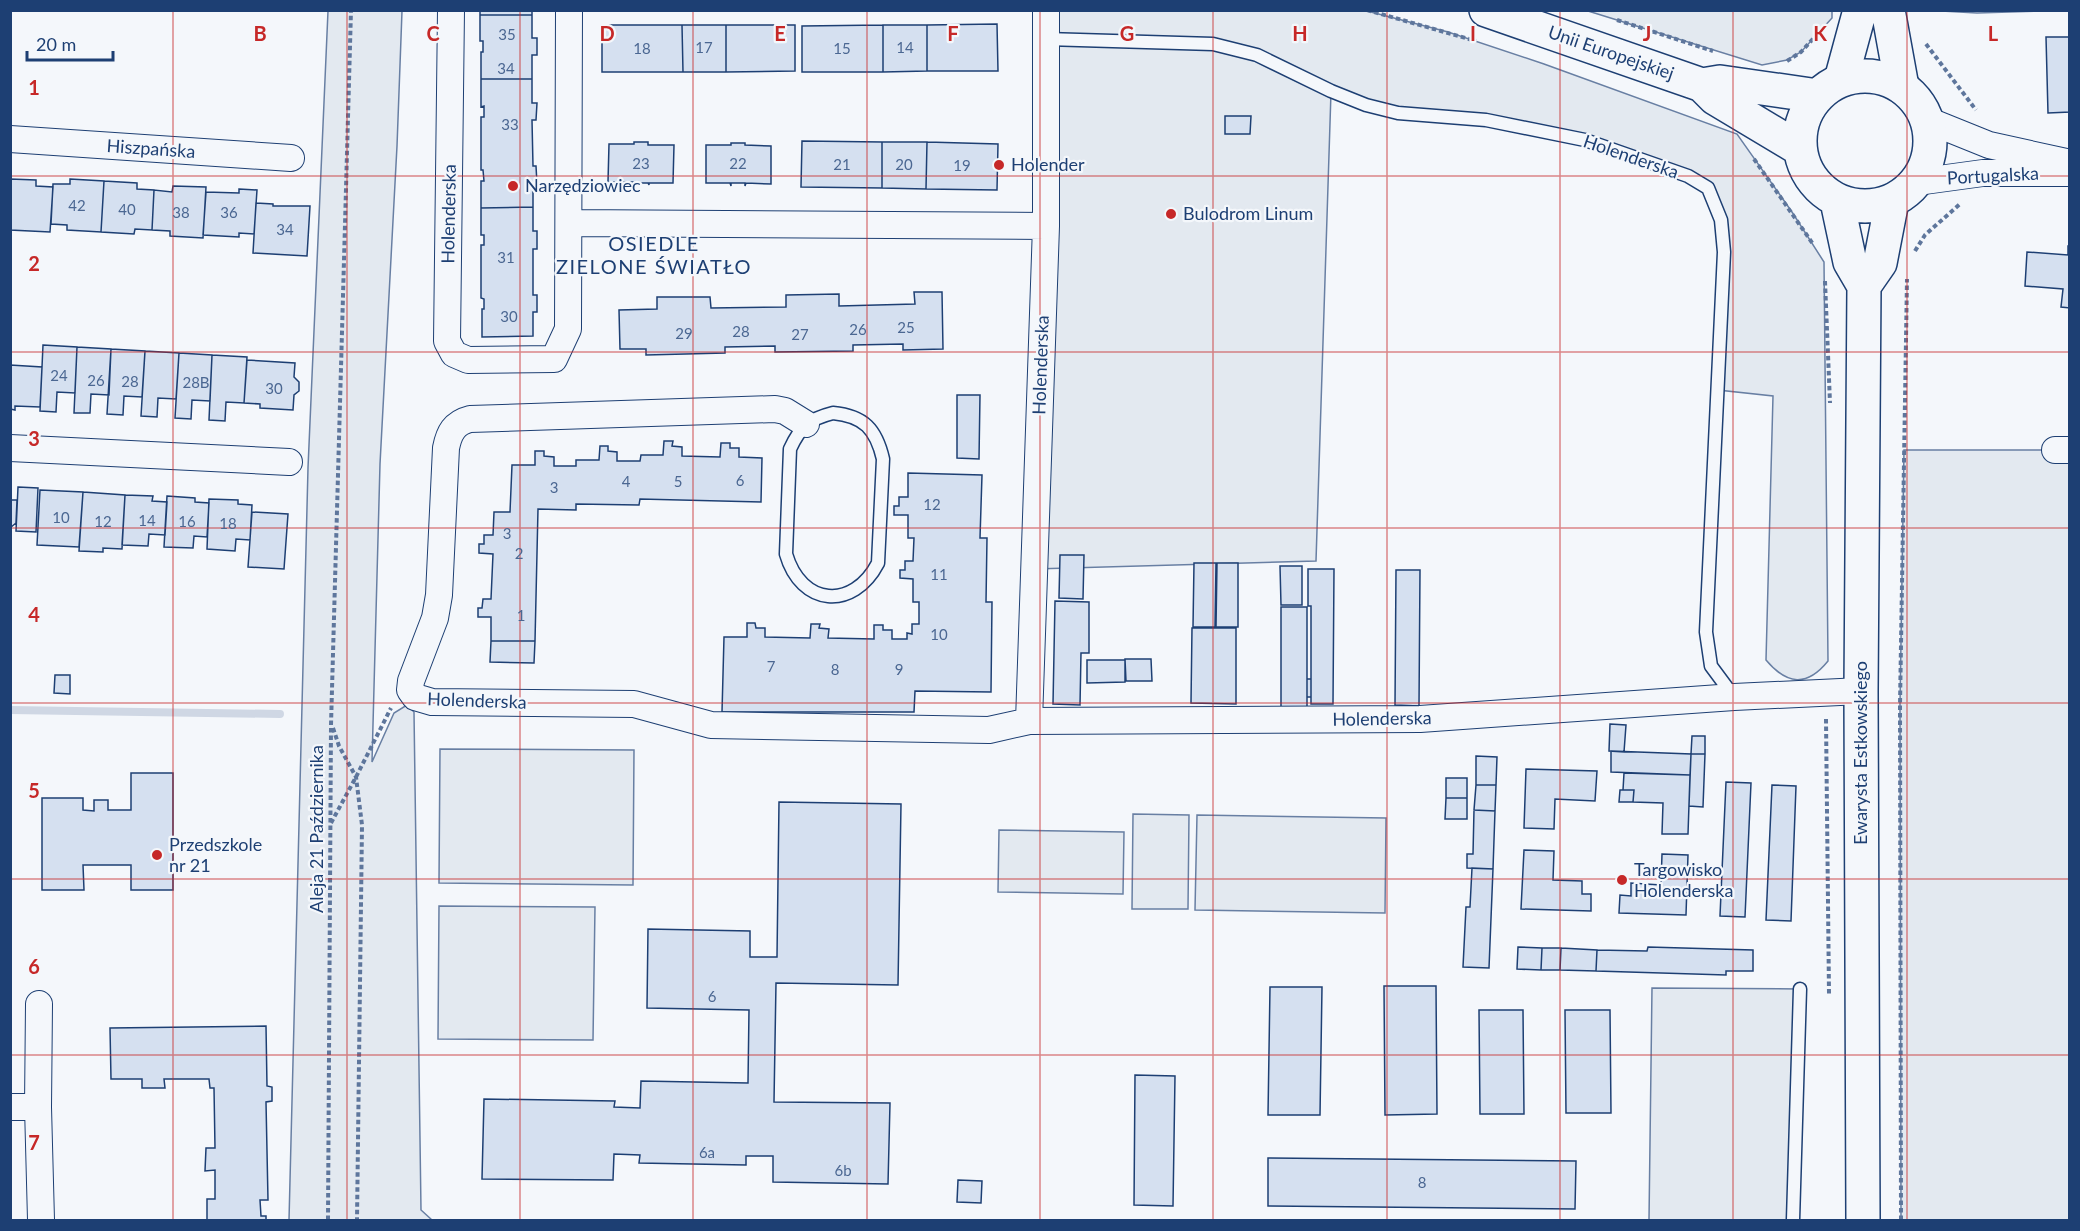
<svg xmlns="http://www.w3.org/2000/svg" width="2080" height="1231" viewBox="0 0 2080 1231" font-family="Lato,sans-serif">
  <rect width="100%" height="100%" fill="#f4f7fb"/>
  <path fill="#e3e9f0" stroke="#687fa3" stroke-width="1.5" d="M2069,10l-92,3 -35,-2v-1z
    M328,11h74l-5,135 -17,318 -8,298 22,-49 13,-8 7,7 7,498 11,10h-143l19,-752z
    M1047,11h320l81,21 96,32 193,70 55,78 32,50 4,399c-21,26 -41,24 -62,-1l7,-264 -55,-6 6,-138 -16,-64 -123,-48 -187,-27 -67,-21 -15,469 -282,8z
    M1588,11h244v7l-31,34 -14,8 -25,5z
    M1904,450h165v770h-168l-1,-515z
    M440,749l194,1 -1,135 -194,-2z
    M1133,814l56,1 -1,94h-56z
    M1197,815l189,3 -1,95 -190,-3z
    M999,830l125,2 -1,62 -125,-2z
    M439,906l156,1 -2,133 -155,-1z
    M1652,988l148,1 -7,231h-144z"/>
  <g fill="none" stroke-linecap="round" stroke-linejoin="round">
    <path stroke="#cfd7e4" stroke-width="8" d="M10,710l270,4"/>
  </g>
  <path fill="#d5e0f0" stroke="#1d3f73" stroke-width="1.5" d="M480,10h52v5h-52z
    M480,15h52v23h5v17h-5v24h-51v-27h2v-11h-3z
    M997,24l1,47h-71v-46z
    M602,25h80l1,47h-81z
    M682,25h44v47h-43z
    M726,25h69v46l-69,1z
    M883,25h44v46l-44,1z
    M883,25v47h-81v-46z
    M2046,37h24v75l-22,1z
    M481,79h51v24h5l-1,17h-4l1,46h3l1,18h-4v23l-52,1v-27h3l-1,-11h-2v-53h3v-11l-3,1z
    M1225,116h26l-1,18h-25z
    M802,141l80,1v46l-81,-1z
    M634,142h14v3h26l-1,38h-24v2l-1,-2h-14v2l-1,-3h-25l1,-38h25z
    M882,142h45l-1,47 -44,-1z
    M927,142l71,2 -1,46 -71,-1z
    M731,143h14v2l26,1v38l-25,-1 -1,3v-3h-14v3l-1,-3h-24v-38h25z
    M10,179l26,1v6l17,1 -3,45 -40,-2z
    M70,179l34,2 -3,51 -34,-2v-5l-16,-1 2,-40h17z
    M104,181l33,2v6l17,1 -2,40 -17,-1 -1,5 -33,-2z
    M173,186l33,1 -3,51 -33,-2v-5l-18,-1 2,-40 18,2z
    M239,189l18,1 -3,44 -15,-1v4l-36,-2 3,-43 33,1z
    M256,203l17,1v2h37l-3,50 -54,-3z
    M533,207v24h4v18h-4v46h4v17h-4v24l-51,1v-28h2v-10l-3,-1v-53h3v-10h-3v-27z
    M2068,246h2v62l-9,-1 2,-18 -38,-3 2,-34 41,3z
    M914,292h28l1,57 -40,1v-6l-50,1v6l-78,1v-6l-50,1v6l-79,2v-6h-26l-1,-39 38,-1v-12h53l1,11 75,-1v-12l53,-1v12l76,-2z
    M43,345l34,2 -2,46 -18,-1 -1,20 -16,-1z
    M77,347l34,2 -2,46 -18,-1 -1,19h-16z
    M111,349l34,2 -3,46 -18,-1 -1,19 -16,-1z
    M145,351l34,2 -3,46 -18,-1 -1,19 -16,-1z
    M179,353l33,2 -2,46 -18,-1 -1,19 -16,-1z
    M212,355l35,2 -3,46 -18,-1 -1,19 -16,-1z
    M247,360l48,3 -1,14 5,5v9l-5,4 -1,15 -33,-2v-4l-16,-1z
    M10,365l32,2 -2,40 -25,-1v4l-5,-1z
    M957,395h23l-1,64 -22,-1z
    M664,441h9l-1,5 10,1v9l38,1 1,-14h9v5h9v9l23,1 -1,44 -121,-3 -1,6 -63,-1v6l-38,-1 -3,132h-44v-24h-13v-9h4l1,-9h8l2,-45 -14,-1v-9h5v-9h9l1,-23h16l2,-47h23v-14h9v5l10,1v9h22v-6h23l1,-14h8v5l9,1v9h23l1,-6h22z
    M908,473l74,2 -2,63h7l-1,64h6l-1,90 -76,-1 -1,21h-192l2,-75h23v-14h8l1,5h9v9l45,1 1,-14h9l-1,4 10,1 -1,9 46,1v-14h9v5h9v9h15v-6l5,1v-10h7v-22h-6v-23l-13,-1v-8h5v-9h8l1,-23h-6v-23h-14v-9h5v-9h9z
    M18,487l20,1 -2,44 -20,-1z
    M40,490l43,2 -4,55 -42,-2z
    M83,492l42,3 -3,54 -19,-1v4l-24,-1z
    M125,495l28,1 -1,5 15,1 -2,33 -16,-1 -1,12 -26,-1z
    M167,496l28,2v4l14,1 -2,34 -13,-1 -1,12 -29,-1z
    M209,499l29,1v4l14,1 -2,35 -14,-1 -1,12 -28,-2z
    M10,500h7l-1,23 -6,5z
    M252,512l36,2 -4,55 -36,-2z
    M1060,555h24l-1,44 -24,-1z
    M1194,563h22l-1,64h-22z
    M1217,563h21v64h-22z
    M1280,566h22v39h-21z
    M1308,569h26l-1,135h-22v-98h-3z
    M1396,570h24l-1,136 -24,-1z
    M1055,601l34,1v51h-8l-1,52 -27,-1z
    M1281,607h26v101h-26z
    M1192,628h44v76l-45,-1z
    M491,641h44l-1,22 -44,-1z
    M1125,659h26l1,22h-26z
    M1087,660h38v22l-38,1z
    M55,675h15v19l-16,-1z
    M1307,679h4v18h-4z
    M1610,724l16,1 -2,27 -15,-1z
    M1692,736h13v18h-14z
    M1611,751l80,3 -1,21 -79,-3z
    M1691,754h14l-2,53 -14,-1z
    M1476,756l21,1 -1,28h-20z
    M1526,769l71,2 -2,30 -40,-2 -1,30 -30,-1z
    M131,773h42v117h-42v-25h-48l1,25h-42v-92h41v12l11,1v-11h14v10h23z
    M1624,773l66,2 -2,59h-26l1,-31 -30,-1 1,-12h-11z
    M1446,778h21v20h-21z
    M1726,782l25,1 -6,134 -25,-1z
    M1476,785h20l-1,26 -21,-1z
    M1772,785l24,1 -5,135 -25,-1z
    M1620,790h14l-1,12h-14z
    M1446,798h21v21h-22z
    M779,802l122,2 -3,181 -122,-2 -2,119 116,1 -2,81 -115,-2v-26h-27v9l-107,-2 1,-8 -26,-1 -1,26 -131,-1 2,-80 131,2 -1,6 26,1 1,-27 107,2 1,-73 -102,-2 1,-79 102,2v26h27z
    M1474,810l21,1 -2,58 -26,-1v-14h6z
    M1524,850l30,1 -1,29 29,1v13h9v17l-70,-2z
    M1662,854l26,1 -2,60 -67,-2 1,-18 11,1v-13l30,2z
    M1472,868l21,1 -4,99 -26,-1 3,-60h4z
    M1518,947l24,1 -1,22 -24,-1z
    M1648,947l105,3v21h-27v4l-130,-4 1,-21 50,1z
    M1542,948h19l-1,22h-19z
    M1561,948l36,2 -1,21 -36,-1z
    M1384,986h52l1,128 -52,1z
    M1270,987h52l-2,128h-52z
    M1479,1010h44l1,104h-44z
    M1565,1010h45l1,103h-45z
    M266,1026l1,60 5,1v14l-6,1 2,98h-8l1,16h5v4h-59v-21h8v-29l-10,1 1,-23h9l-1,-60h-4l-1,-9h-45l1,9h-23v-9h-31l-1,-51z
    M1135,1075l40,1 -2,130 -39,-1z
    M1268,1158l308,3 -1,48 -307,-3z
    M958,1180l24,1 -1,22 -24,-1z"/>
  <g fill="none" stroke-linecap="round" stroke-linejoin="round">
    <g stroke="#1d3f73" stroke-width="15">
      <path id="lane" d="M1046,39l167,5 44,11 74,36 35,14 32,8 88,7 99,20 103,36 20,12 13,32 3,32 -18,380 5,34 23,31
        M833,413c31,3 43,16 50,46l-5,104c-25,48 -77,43 -92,-9l4,-105c10,-22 19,-30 43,-36z
        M1793,1220l7,-231"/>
    </g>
    <g stroke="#1d3f73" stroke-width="28">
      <path id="street" d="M451,10l-4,331 7,13 14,6 86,-1 14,-30 1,-319
        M1927,120l62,25 77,17
        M10,139l281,19
        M1917,182l66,-9h87
        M570,223l476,3
        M806,424l-21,-13 -10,-2 -305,10c-16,4 -21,14 -24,29l-7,147 -4,23 -24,63 -1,9 5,7 17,5 202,2 77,21 278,5 40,-9 17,-495v-216
        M10,448l279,14
        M2055,450h15
        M1029,721l391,-2 314,-22 127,-6
        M10,1107h28l3,113
        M38,1107l1,-103"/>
    </g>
    <g stroke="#1d3f73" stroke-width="36">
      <path id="secondary" d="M1888,10l14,77
        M1841,80l19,-70"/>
    </g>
    <g stroke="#1d3f73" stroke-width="36">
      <path id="primary" d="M1486,10l216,75 13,13 85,51
        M1800 141a65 65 0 1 1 130 0a65 65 0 1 1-130 0Z
        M1702,85l18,-3 98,14
        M1837,201l13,61 14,24 -3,405 2,529
        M1864,286l16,-23 12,-62"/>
    </g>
    <path stroke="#5e769c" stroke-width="4" stroke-dasharray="4.5 3" stroke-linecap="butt" d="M1367,10l109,31
      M1617,20l96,31
      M1926,44l50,66
      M1787,61l14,-9 20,-22
      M1754,159l59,85
      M1915,251l10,-16 36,-32
      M1825,281l5,122
      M1826,719l3,275
      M333,728l6,18 17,31 6,48 -5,395
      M331,823l25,-46 35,-69
      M328,1220l3,-495 20,-715
      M1901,1220l-1,-515 7,-426"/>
    <use href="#lane" stroke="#f4f7fb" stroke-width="12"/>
    <use href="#street" stroke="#f4f7fb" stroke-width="26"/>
    <use href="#secondary" stroke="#f4f7fb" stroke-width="33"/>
    <use href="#primary" stroke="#f4f7fb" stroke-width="33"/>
  </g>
  <path fill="none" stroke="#c62828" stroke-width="1.5" stroke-opacity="0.55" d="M173,10v1210M347,10v1210M520,10v1210M693,10v1210M867,10v1210M1040,10v1210M1213,10v1210M1387,10v1210M1560,10v1210M1733,10v1210M1907,10v1210M10,176h2060M10,352h2060M10,528h2060M10,703h2060M10,879h2060M10,1055h2060"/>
  <g fill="#c62828" stroke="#f4f7fb" stroke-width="2">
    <circle cx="999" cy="165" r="6"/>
    <circle cx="513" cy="186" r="6"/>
    <circle cx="1171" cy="214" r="6"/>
    <circle cx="157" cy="855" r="6"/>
    <circle cx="1622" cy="880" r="6"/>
  </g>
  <g text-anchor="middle" stroke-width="4.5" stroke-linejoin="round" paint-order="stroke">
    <g font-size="15" fill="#4b6792">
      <text x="507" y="40">35</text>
      <text x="704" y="53">17</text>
      <text x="905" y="53">14</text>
      <text x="642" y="54">18</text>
      <text x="842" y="54">15</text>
      <text x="506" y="74">34</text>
      <text x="510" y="130">33</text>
      <text x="641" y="169">23</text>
      <text x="738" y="169">22</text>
      <text x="842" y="170">21</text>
      <text x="904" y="170">20</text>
      <text x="962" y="171">19</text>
      <text x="77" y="211">42</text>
      <text x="127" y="215">40</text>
      <text x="181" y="218">38</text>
      <text x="229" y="218">36</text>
      <text x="285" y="235">34</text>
      <text x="506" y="263">31</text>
      <text x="509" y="322">30</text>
      <text x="906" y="333">25</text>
      <text x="858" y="335">26</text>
      <text x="741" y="337">28</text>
      <text x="684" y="339">29</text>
      <text x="800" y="340">27</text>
      <text x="59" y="381">24</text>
      <text x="96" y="386">26</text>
      <text x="130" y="387">28</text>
      <text x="196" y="388">28B</text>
      <text x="274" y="394">30</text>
      <text x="740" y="486">6</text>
      <text x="626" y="487">4</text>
      <text x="678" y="487">5</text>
      <text x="554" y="493">3</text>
      <text x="932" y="510">12</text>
      <text x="61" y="523">10</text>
      <text x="147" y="526">14</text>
      <text x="103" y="527">12</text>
      <text x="187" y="527">16</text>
      <text x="228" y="529">18</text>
      <text x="507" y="539">3</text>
      <text x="519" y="559">2</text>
      <text x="939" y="580">11</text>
      <text x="521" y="621">1</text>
      <text x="939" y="640">10</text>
      <text x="771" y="672">7</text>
      <text x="835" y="675">8</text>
      <text x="899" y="675">9</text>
      <text x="712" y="1002">6</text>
      <text x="707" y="1158">6a</text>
      <text x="843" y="1176">6b</text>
      <text x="1422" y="1188">8</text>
    </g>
    <g font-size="18" fill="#1d3f73" stroke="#f4f7fb">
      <text transform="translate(1611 53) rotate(19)" y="6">Unii Europejskiej</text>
      <text transform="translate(151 149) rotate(4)" y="6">Hiszpańska</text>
      <text transform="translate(1631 157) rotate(19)" y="6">Holenderska</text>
      <text transform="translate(1993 176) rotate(-3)" y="6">Portugalska</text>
      <text transform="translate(449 214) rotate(-89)" y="6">Holenderska</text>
      <text transform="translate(1041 365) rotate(-88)" y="6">Holenderska</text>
      <text transform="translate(477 701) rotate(2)" y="6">Holenderska</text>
      <text transform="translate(1382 719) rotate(-1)" y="6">Holenderska</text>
      <text transform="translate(1861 753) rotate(-90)" y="6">Ewarysta Estkowskiego</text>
      <text transform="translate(317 829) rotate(-90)" y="6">Aleja 21 Października</text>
    </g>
    <g font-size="18" fill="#1d3f73" stroke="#f4f7fb" text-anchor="start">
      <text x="1011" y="171">Holender</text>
      <text x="525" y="192">Narzędziowiec</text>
      <text x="1183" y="220">Bulodrom Linum</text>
      <text x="169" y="851">Przedszkole<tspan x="169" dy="21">nr 21</tspan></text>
      <text x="1634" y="876">Targowisko<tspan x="1634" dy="21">Holenderska</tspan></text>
    </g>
    <g font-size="20" letter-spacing="1.5" fill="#1d3f73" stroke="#f4f7fb">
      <text x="654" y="251">OSIEDLE<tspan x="654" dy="23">ZIELONE ŚWIATŁO</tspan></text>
    </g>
  </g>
  <g font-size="20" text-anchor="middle" font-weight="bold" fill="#c62828" stroke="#f4f7fb" stroke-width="4.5" stroke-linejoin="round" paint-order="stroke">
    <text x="260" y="41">B</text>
    <text x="433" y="41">C</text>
    <text x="607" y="41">D</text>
    <text x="780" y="41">E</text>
    <text x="953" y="41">F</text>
    <text x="1127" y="41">G</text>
    <text x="1300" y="41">H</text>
    <text x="1473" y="41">I</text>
    <text x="1647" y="41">J</text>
    <text x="1820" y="41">K</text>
    <text x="1993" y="41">L</text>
    <text x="34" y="95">1</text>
    <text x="34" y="271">2</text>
    <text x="34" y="446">3</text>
    <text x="34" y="622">4</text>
    <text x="34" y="798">5</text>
    <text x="34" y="974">6</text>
    <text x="34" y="1150">7</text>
  </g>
  <rect width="2080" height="1231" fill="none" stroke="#1d3f73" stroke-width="24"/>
  <path d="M27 51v9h86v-9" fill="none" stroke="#1d3f73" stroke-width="3"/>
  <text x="36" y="51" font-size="18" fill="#1d3f73" stroke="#f4f7fb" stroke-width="4.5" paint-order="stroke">20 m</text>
</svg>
